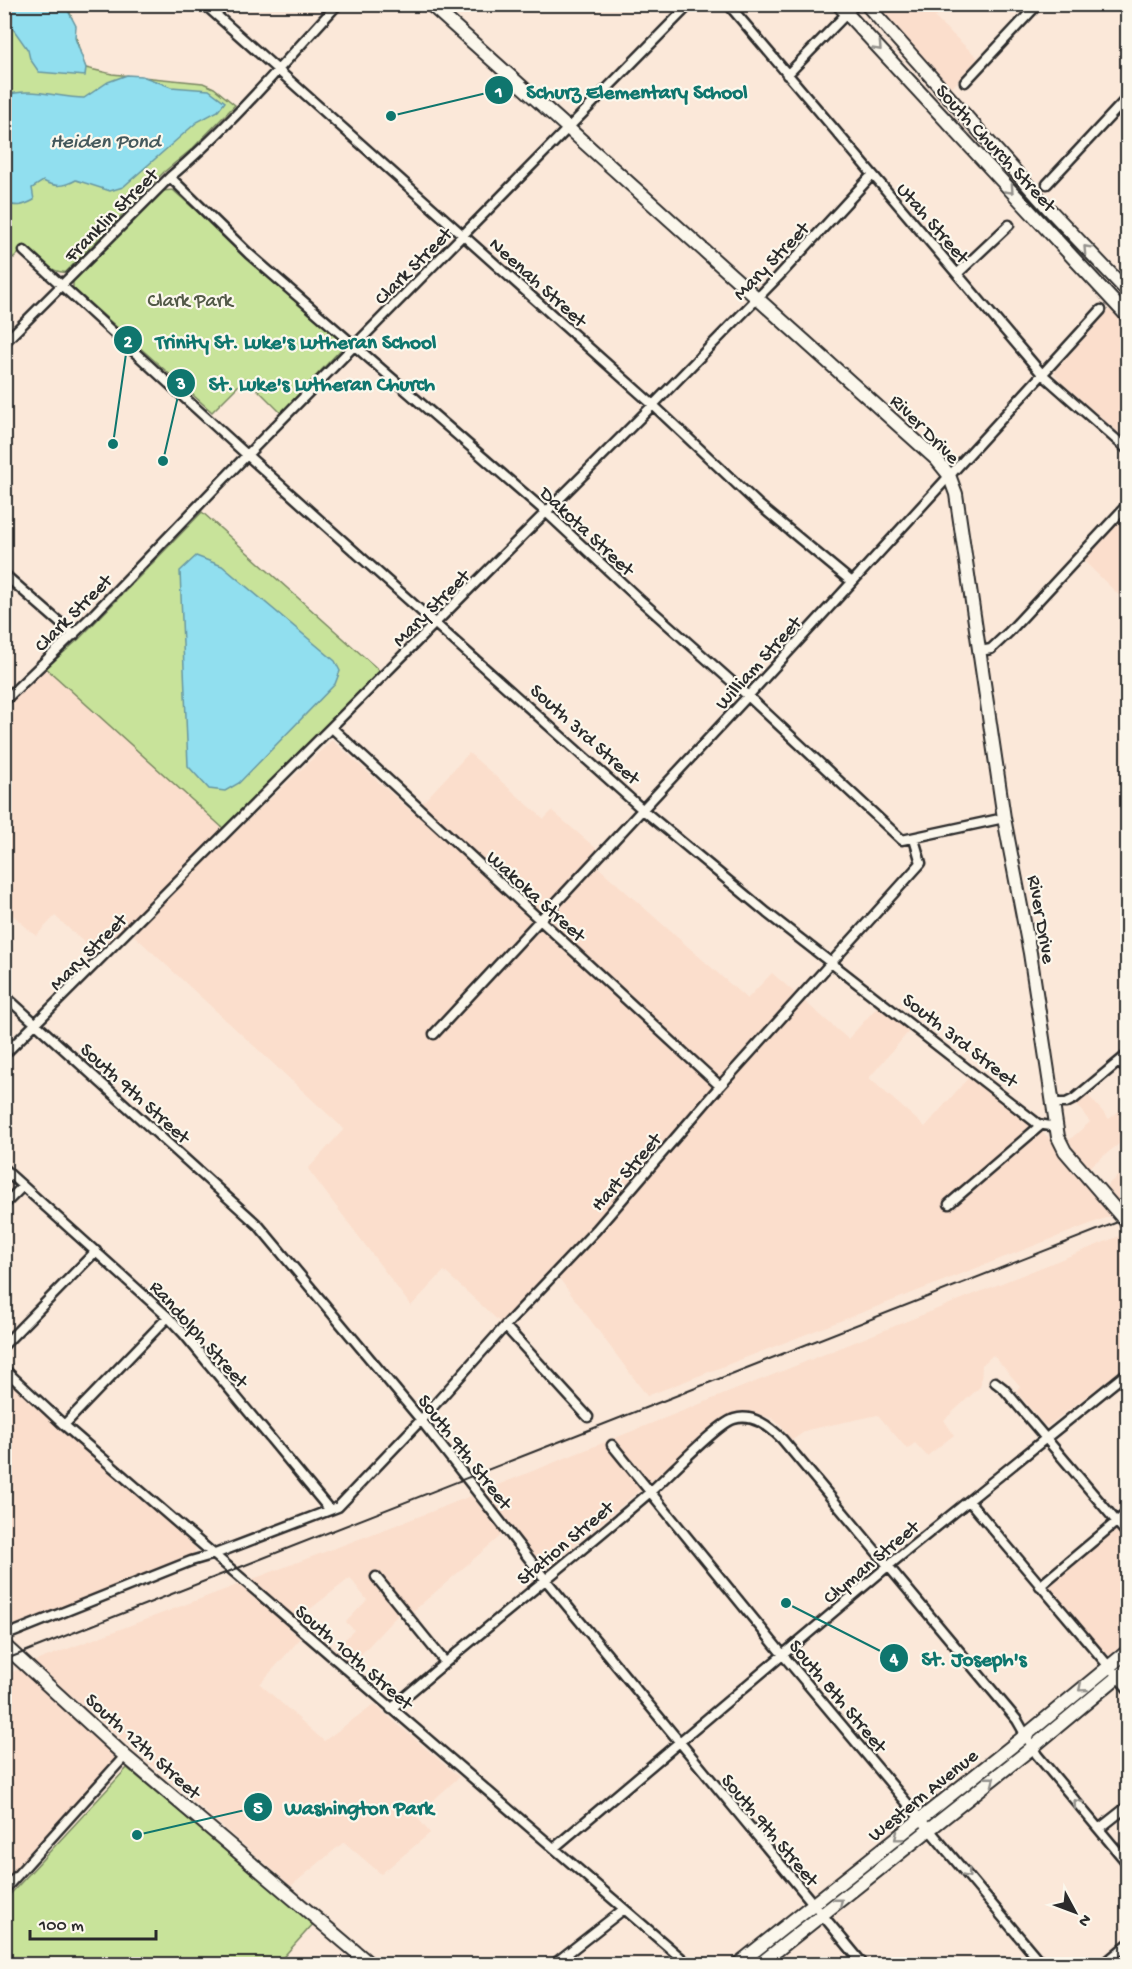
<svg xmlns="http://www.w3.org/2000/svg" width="1132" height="1969" viewBox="0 0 1132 1969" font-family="'Gochi Hand',sans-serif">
  <rect width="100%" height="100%" fill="#fbe8d9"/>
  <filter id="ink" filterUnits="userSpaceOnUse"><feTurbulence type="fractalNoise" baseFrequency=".0167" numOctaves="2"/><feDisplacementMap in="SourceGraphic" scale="12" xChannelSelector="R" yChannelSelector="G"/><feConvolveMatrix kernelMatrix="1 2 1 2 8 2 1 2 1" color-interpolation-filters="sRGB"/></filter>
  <g filter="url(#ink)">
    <path fill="#fbdecc" d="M876,5h52l10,9 -3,4 43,40 -26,30z
      M1111,308l16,17v115l-67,-59 -6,-9z
      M1127,513v90l-44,-43z
      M46,668l186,168 100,-96 81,73 56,-60 75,66 8,-8 46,39 -8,10 157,139 25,-26 76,66 31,-34 31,25 -41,48 56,49 44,-50 82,62 10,15 52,61 -466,181 -88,-118 -8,-8 -49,54 -58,-53 -33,35 -103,-137 36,-40 -218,-201 -28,27 -43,-39 -19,20 -31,-28v-202z
      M1088,1095l21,24 19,-15 -1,40 -3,-4 -36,28 -20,-27 22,-19 -13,-17z
      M1127,1168v44l-1,1 -21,-26z
      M1127,1233v132l-79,61 -4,-1 -28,-34 4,-5 -27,-31 -11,10 -1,19 -1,3 -36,33 10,15 -27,21 -12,-13 -8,6 -29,-34 -71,15 -16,11 -10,-15 -8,-7 -15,-5h-18l-39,25 -154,129 -8,-6 -28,-35 -100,86 -6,-6 -55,59 -16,-15 20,-21 -8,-8 21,-22 -17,-22 -63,49 13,12 -40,45 64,57 50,-37 85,73 -43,39 14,17 -49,41 -37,-32 -53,44 -258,-224 395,-149z
      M5,1375l182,164 8,8 1,3 -2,3 -4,4 -185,72z
      M1114,1528l13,14v101l-12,11 -5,1 -5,-2 -58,-69z
      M22,1668l94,83 3,8 -114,127v-211z"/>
    <path fill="#c8e39a" stroke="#7a8762" stroke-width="1.5" d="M4,5h63c10,20 8,42 19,63l26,6 91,9 11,5 21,17 -42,43 -29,24 -98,100c-16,2 -30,-17 -40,-26l-12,12 -9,-8z
      M173,190l173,154 -65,69 -35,-35 -34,34 -139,-124v-7l89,-90z
      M202,512l179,160 -157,157 -178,-161 33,-29z
      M127,1768l187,155 -37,41h-272l-1,-63z"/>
    <path fill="#91dfef" stroke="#6897a1" stroke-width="1.5" d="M4,5h61l11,21 -1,12 11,30 -1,8 -46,-4 -9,-13 -2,-9 -19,-27 -4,-3z
      M127,75l15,1 29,11 38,3 16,12 -7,9 -21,11 -74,65 -13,4 -34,-11c-12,7 -21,7 -33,1l-11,7 2,12c-11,6 -18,8 -29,2v-106c24,-10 53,2 79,2l24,-16z
      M196,556l26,10 113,95 5,10 -5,13 -96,99 -14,8 -16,-2 -21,-23 -8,-195z"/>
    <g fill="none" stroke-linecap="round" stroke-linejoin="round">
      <g stroke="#2b2b2b" stroke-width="13">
        <path id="street" d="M204,4l449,401 105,99 94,78
          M728,4l314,370 86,76
          M1121,4l7,6
          M787,75l69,-71
          M965,82l73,-78
          M170,177l79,77 298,259 92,86 109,97 154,144 102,-22
          M1047,184l81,-87
          M24,251l223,204 396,355 124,103 271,211 19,3
          M957,274l52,-49
          M4,343l166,-166c62,-52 113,-114 168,-173
          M4,574l70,61
          M980,651l11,-2 18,-17 119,-128
          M4,701l87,-84 156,-162 443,-451
          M332,728l388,358
          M4,995l255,231 162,194 124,159 318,385
          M434,1034l314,-338 353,-386
          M4,1055l649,-650 125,-128 94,-102
          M1119,1062l9,9
          M1054,1103h12l8,-4 54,-45
          M4,1169l164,148 16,17 145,175
          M949,1204l92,-79
          M4,1205l19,-19
          M505,1326l83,91
          M4,1345l92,-94
          M4,1369l60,56 624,539
          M995,1382l9,7 124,146
          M64,1425l104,-108
          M612,1445l171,210 259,309
          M969,1501l159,188
          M376,1577l69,85
          M1040,1586l88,-74
          M4,1636l187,-75 24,-7 123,-47 83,-87 84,-94 91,-96 124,-144 201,-223 -7,-24
          M391,1709c84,-73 173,-143 258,-216 17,-15 68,-69 85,-74 19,-6 36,8 48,20l235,281 20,35 91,109
          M1099,1829l29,-23
          M554,1848l334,-282 240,-194
          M4,1890l121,-134
          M554,1964l70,-55
          M1104,1964l24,-20"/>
      </g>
      <g stroke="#2b2b2b" stroke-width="16">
        <path id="secondary" d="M430,4l506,455 13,16 7,19 48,324 26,135 28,184 7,14 63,73
          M838,4l290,313
          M866,4l182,204 80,84
          M4,1645l121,111 245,208
          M738,1964l288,-229 102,-84
          M760,1964l273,-217 95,-79"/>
      </g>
      <use href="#street" stroke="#fbf7ec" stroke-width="8"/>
      <use href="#secondary" stroke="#fbf7ec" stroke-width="12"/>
      <path stroke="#2b2b2b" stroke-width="2" d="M4,1660l1124,-442"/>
    </g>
    <defs><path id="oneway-chevron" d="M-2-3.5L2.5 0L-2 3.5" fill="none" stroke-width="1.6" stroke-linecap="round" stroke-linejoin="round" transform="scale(1.5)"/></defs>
    <g stroke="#93918c">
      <use href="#oneway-chevron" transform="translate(878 47) rotate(47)"/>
      <use href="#oneway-chevron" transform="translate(1010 190) rotate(47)"/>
      <use href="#oneway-chevron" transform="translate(1087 249) rotate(-133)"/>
      <use href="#oneway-chevron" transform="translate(1082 1688) rotate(140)"/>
      <use href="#oneway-chevron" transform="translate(991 1780) rotate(-38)"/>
      <use href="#oneway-chevron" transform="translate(1077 1803) rotate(-130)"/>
      <use href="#oneway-chevron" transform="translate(898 1837) rotate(141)"/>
      <use href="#oneway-chevron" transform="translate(967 1874) rotate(50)"/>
      <use href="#oneway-chevron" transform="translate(839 1902) rotate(-39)"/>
    </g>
  </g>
  <g text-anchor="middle" stroke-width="4.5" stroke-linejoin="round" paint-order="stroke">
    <g font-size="20" fill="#2b2b2b" stroke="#fbf7ec">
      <text transform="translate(997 147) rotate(47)" y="7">South Church Street</text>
      <text transform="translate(110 214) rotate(-45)" y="7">Franklin Street</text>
      <text transform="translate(934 222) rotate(49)" y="7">Utah Street</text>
      <text transform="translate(770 260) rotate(-46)" y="7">Mary Street</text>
      <text transform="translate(412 265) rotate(-45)" y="7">Clark Street</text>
      <text transform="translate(539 281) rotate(42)" y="7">Neenah Street</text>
      <text transform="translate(926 428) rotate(45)" y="7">River Drive</text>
      <text transform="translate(588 530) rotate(43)" y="7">Dakota Street</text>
      <text transform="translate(430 607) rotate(-45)" y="7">Mary Street</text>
      <text transform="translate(72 612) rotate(-45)" y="7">Clark Street</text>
      <text transform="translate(757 662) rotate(-48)" y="7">William Street</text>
      <text transform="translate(586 733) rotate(42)" y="7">South 3rd Street</text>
      <text transform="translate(537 895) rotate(42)" y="7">Wakoka Street</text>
      <text transform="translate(1043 919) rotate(80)" y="7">River Drive</text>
      <text transform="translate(87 951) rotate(-45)" y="7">Mary Street</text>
      <text transform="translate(961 1039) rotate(38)" y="7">South 3rd Street</text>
      <text transform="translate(136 1092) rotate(42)" y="7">South 9th Street</text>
      <text transform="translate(625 1171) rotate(-49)" y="7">Hart Street</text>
      <text transform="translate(200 1333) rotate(48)" y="7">Randolph Street</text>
      <text transform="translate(466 1451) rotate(52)" y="7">South 9th Street</text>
      <text transform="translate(564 1542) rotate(-40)" y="7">Station Street</text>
      <text transform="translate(870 1561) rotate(-40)" y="7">Clyman Street</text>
      <text transform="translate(355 1656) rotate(41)" y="7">South 10th Street</text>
      <text transform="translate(839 1695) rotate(50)" y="7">South 8th Street</text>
      <text transform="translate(144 1745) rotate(42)" y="7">South 12th Street</text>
      <text transform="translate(922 1794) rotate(-39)" y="7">Western Avenue</text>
      <text transform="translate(771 1829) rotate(50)" y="7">South 9th Street</text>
    </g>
    <g font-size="20" fill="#525947" stroke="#fbf7ec">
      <text x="190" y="306">Clark Park</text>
    </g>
    <g font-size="21" font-style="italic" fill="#44585c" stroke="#fbf7ec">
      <text x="105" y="147">Heiden Pond</text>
    </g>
  </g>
  <path fill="none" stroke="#0f766e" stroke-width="2" d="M391 116L499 90M113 444L128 340M163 461L181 383M786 1603L894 1658M137 1835L258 1807"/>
  <g fill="#0f766e" stroke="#fbf7ec" stroke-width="2">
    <circle cx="391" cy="116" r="6"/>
    <circle cx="113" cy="444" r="6"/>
    <circle cx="163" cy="461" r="6"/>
    <circle cx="786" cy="1603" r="6"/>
    <circle cx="137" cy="1835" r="6"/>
    <circle cx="499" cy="90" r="15"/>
    <circle cx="128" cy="340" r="15"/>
    <circle cx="181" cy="383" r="15"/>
    <circle cx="894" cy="1658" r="15"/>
    <circle cx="258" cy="1807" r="15"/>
  </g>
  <g font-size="18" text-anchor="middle" font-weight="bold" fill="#fff">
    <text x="499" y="97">1</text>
    <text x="128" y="347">2</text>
    <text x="181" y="389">3</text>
    <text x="894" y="1664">4</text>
    <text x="258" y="1813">5</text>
  </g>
  <g font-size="21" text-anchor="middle" font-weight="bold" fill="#0f766e" stroke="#fbf7ec" stroke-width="4.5" stroke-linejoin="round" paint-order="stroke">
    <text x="637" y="98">Schurz Elementary School</text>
    <text x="296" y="348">Trinity St. Luke's Lutheran School</text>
    <text x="322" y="390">St. Luke's Lutheran Church</text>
    <text x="974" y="1665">St. Joseph's</text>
    <text x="359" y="1814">Washington Park</text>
  </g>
  <rect width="1132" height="1969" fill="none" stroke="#fbf7ec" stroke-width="24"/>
  <rect x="12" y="12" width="1108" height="1945" fill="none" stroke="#2b2b2b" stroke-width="2" filter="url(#ink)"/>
  <g transform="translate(1075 1912) rotate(131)" stroke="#fbf7ec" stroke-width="4.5" paint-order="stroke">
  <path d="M0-4.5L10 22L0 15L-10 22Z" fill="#2b2b2b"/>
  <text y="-9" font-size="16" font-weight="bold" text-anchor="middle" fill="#2b2b2b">N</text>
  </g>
  <path d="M30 1930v9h126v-9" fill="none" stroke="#2b2b2b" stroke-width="3"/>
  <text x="39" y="1930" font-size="18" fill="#2b2b2b" stroke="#fbf7ec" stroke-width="4.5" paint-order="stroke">100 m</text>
</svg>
